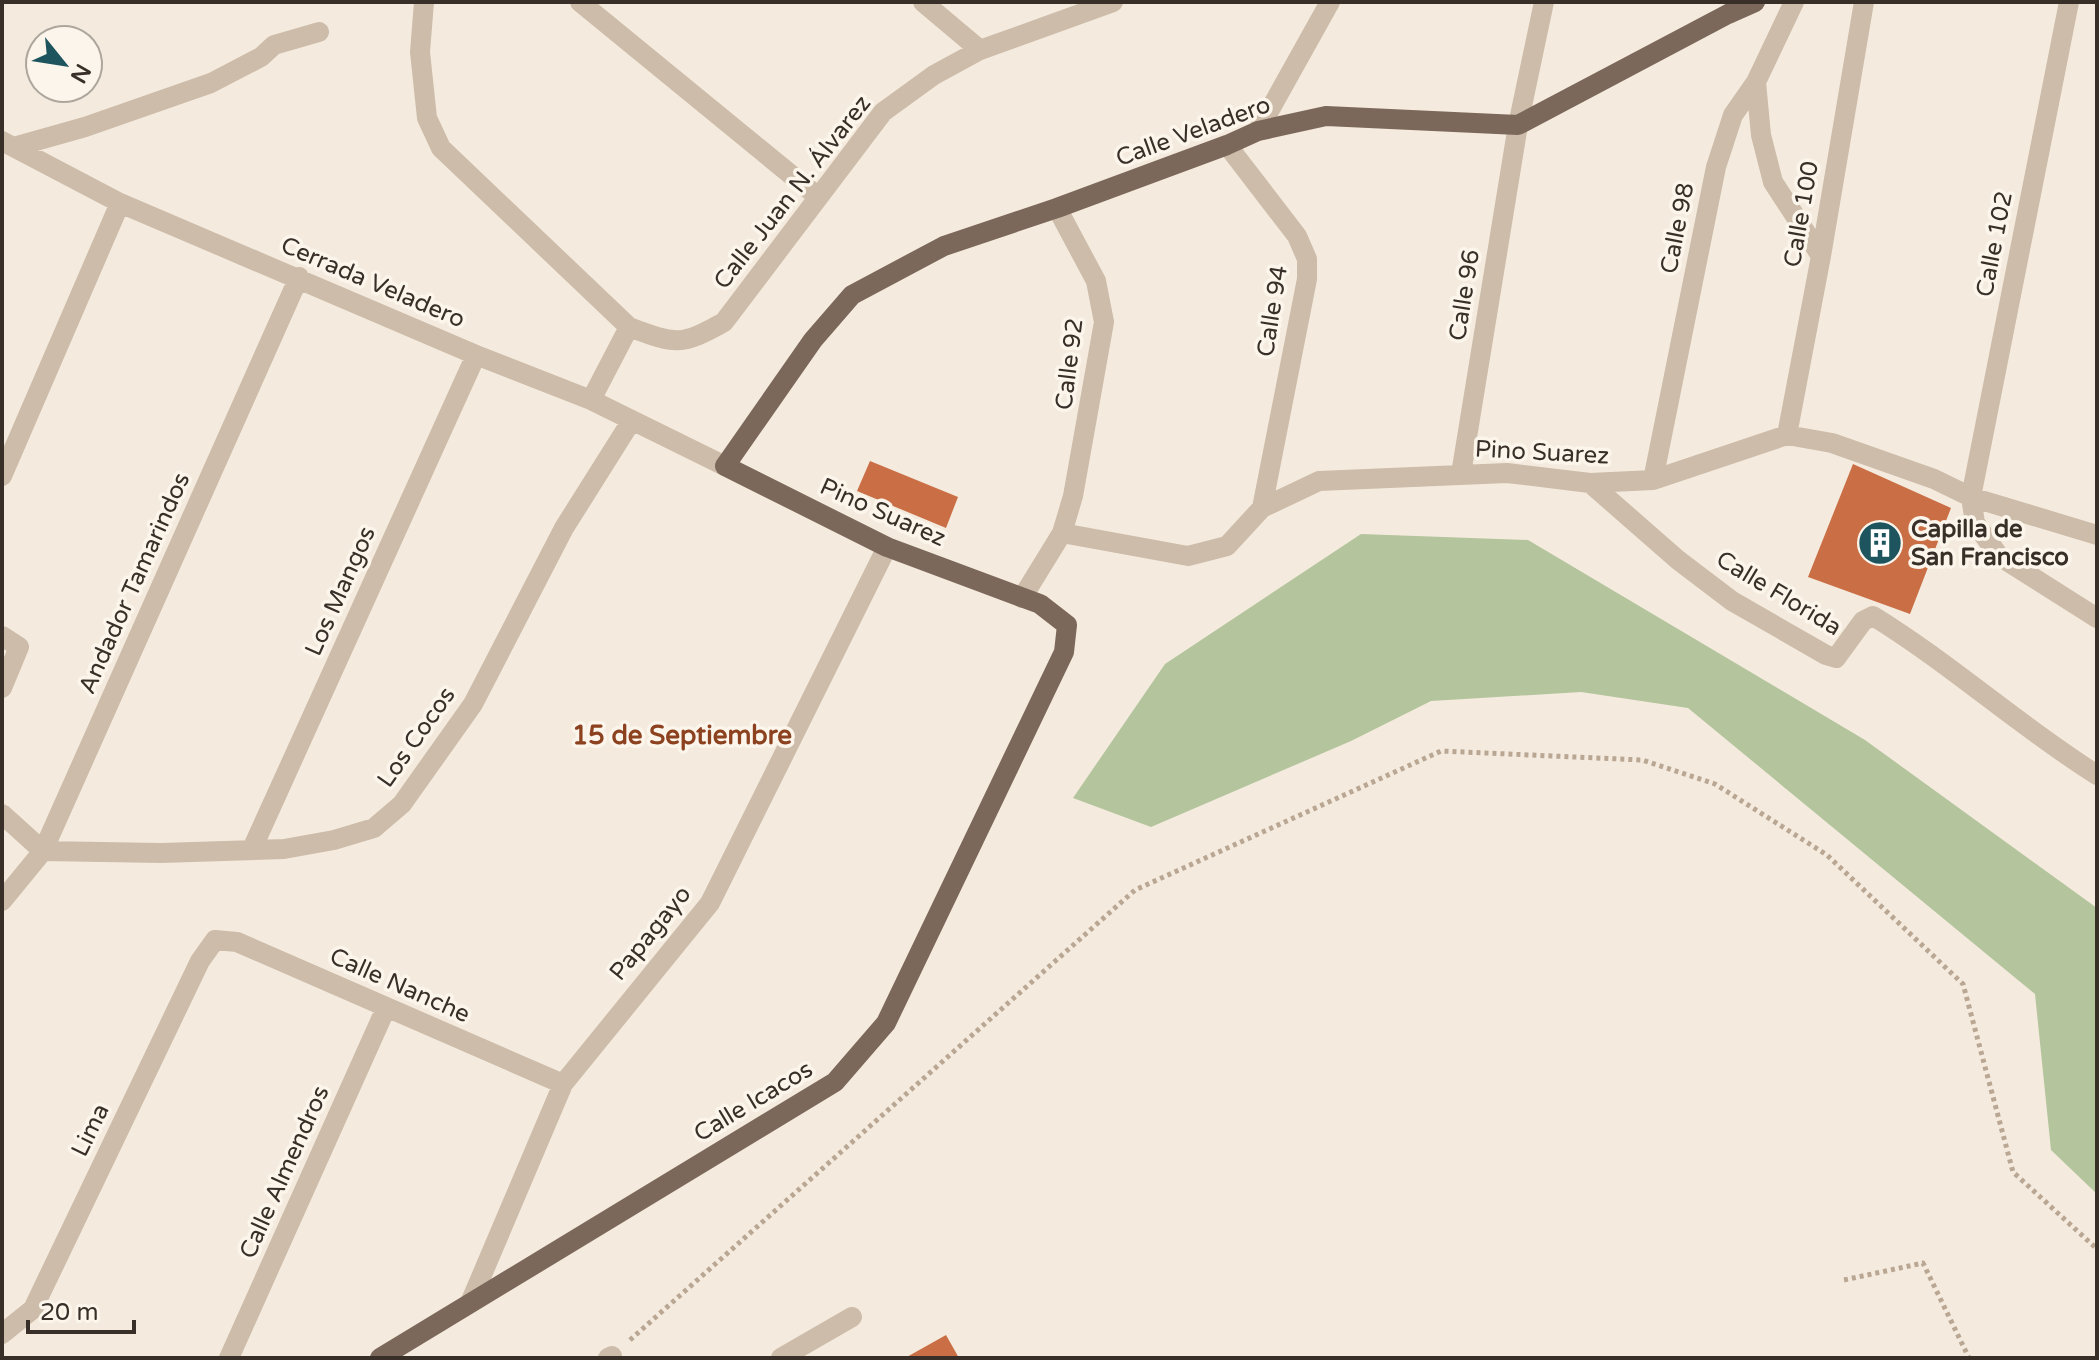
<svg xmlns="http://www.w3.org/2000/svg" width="2099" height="1360" viewBox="0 0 2099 1360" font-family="'Varela Round',sans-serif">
  <rect width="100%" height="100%" fill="#f4ebde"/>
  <path fill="#b4c49d" d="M1361,534l167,6 337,200 232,168v286l-46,-44 -16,-156 -347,-286 -107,-16 -150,9 -80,40 -200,86 -78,-29 92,-134z"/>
  <path fill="#ca6f45" d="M870,461l88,36 -12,31 -89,-37z
    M1853,464l98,44 -41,106 -102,-37z
    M946,1335l13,23h-54z"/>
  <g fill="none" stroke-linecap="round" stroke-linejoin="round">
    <path stroke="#b9a693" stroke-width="5" stroke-dasharray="4 4" stroke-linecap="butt" d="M1844,1280l79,-17 46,95
      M630,1340l505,-450 306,-139 201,9 73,24 112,71 136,129 50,188 84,77"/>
    <path stroke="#cdbca9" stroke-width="20" d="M424,2l-4,50 7,66 14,30 188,179c46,17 51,20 95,-5l159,-210 51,-37 46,-25 133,-48
      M580,2l237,194
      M923,2l57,48
      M2069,2l-98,495 4,26 24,33 98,62
      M1756,82l5,53 12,47 48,74
      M1258,131l72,-129
      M2,141l118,62 356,152 115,45 134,66
      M1227,145l70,91 10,23v20l-45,229
      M14,147l71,-20 126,-44 50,-26 13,-12 45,-13
      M1057,208l39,73 8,41 -31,174 -11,37
      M591,400l38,-73
      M1787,435l34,-179 43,-254
      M1461,474l57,-349 26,-123
      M2,476l118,-273
      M1653,480l63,-313 17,-52 23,-33 38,-80
      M1590,483l88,77 54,41 94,54 10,3 27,-37 10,-5c78,48 146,110 224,159
      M1022,598l40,-65 126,23 39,-10 35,-38 57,-27 188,-8 83,10 63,-3 134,-45 45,8 102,36 37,18 126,38
      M2,636l17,11 -17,41
      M2,814l41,37 118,2 123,-4 50,-9 40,-12 28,-24 71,-100 91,-176 68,-108
      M252,849l224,-494
      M2,901l41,-50 256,-574
      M470,1303l93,-219 147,-181 177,-356
      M2,1334l31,-25 167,-348 15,-21 22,2 326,142
      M229,1358l157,-350
      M608,1358l4,-2
      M781,1358l71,-41"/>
    <path stroke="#7c685a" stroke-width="20" d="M380,1358l455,-276 51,-59 178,-371 3,-27 -27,-21 -153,-57 -162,-81 88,-126 39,-45 92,-49 113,-38 170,-63 31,-14 68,-15 192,9 210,-111 27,-12"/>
  </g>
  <defs>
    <g id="building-disc" transform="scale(2.3)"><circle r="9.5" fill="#1d545d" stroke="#fbf5eb"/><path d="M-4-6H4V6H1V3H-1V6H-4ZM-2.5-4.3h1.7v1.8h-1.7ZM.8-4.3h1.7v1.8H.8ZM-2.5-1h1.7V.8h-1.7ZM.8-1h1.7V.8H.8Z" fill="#fff"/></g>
  </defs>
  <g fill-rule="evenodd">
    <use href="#building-disc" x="1880" y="543"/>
  </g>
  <g text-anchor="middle" stroke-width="7" stroke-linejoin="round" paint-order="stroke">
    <g font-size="24" fill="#392f29" stroke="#fbf5eb">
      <text transform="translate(1193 131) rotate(-20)" y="8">Calle Veladero</text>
      <text transform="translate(792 192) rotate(-52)" y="8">Calle Juan N. Álvarez</text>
      <text transform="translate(1801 214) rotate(-80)" y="8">Calle 100</text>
      <text transform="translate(1677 228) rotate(-79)" y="8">Calle 98</text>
      <text transform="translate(1994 244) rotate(-79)" y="8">Calle 102</text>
      <text transform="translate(373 282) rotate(23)" y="8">Cerrada Veladero</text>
      <text transform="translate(1464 295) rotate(-81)" y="8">Calle 96</text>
      <text transform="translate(1272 311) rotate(-81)" y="8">Calle 94</text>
      <text transform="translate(1069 364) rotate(-83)" y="8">Calle 92</text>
      <text transform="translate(1542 452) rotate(3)" y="8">Pino Suarez</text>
      <text transform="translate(883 512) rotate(24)" y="8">Pino Suarez</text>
      <text transform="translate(134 583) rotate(-66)" y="8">Andador Tamarindos</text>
      <text transform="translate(340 591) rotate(-66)" y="8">Los Mangos</text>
      <text transform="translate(1779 593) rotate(31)" y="8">Calle Florida</text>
      <text transform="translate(416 737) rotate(-55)" y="8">Los Cocos</text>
      <text transform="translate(650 933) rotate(-51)" y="8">Papagayo</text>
      <text transform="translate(400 985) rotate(24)" y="8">Calle Nanche</text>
      <text transform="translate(753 1101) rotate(-31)" y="8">Calle Icacos</text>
      <text transform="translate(90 1130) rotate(-64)" y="8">Lima</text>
      <text transform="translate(284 1172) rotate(-66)" y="8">Calle Almendros</text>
    </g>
    <g font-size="24" font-weight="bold" fill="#392f29" stroke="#fbf5eb" text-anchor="start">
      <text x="1911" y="537">Capilla de<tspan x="1911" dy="28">San Francisco</tspan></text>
    </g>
    <g font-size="26" font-weight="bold" fill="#8c411f" stroke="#fbf5eb">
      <text x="682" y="744">15 de Septiembre</text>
    </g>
  </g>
  <rect width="2099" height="1360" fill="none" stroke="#392f29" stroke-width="8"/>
  <g transform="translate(64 64) rotate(120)"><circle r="38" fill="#fbf5eb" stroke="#ada69d" stroke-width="2"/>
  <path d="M0-6L14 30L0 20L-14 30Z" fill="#1d545d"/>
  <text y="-12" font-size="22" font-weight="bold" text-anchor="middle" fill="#392f29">N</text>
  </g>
  <path d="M28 1320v12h106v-12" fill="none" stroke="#392f29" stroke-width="4"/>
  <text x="40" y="1320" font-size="24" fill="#392f29" stroke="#fbf5eb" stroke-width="6" paint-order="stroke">20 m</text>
</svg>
